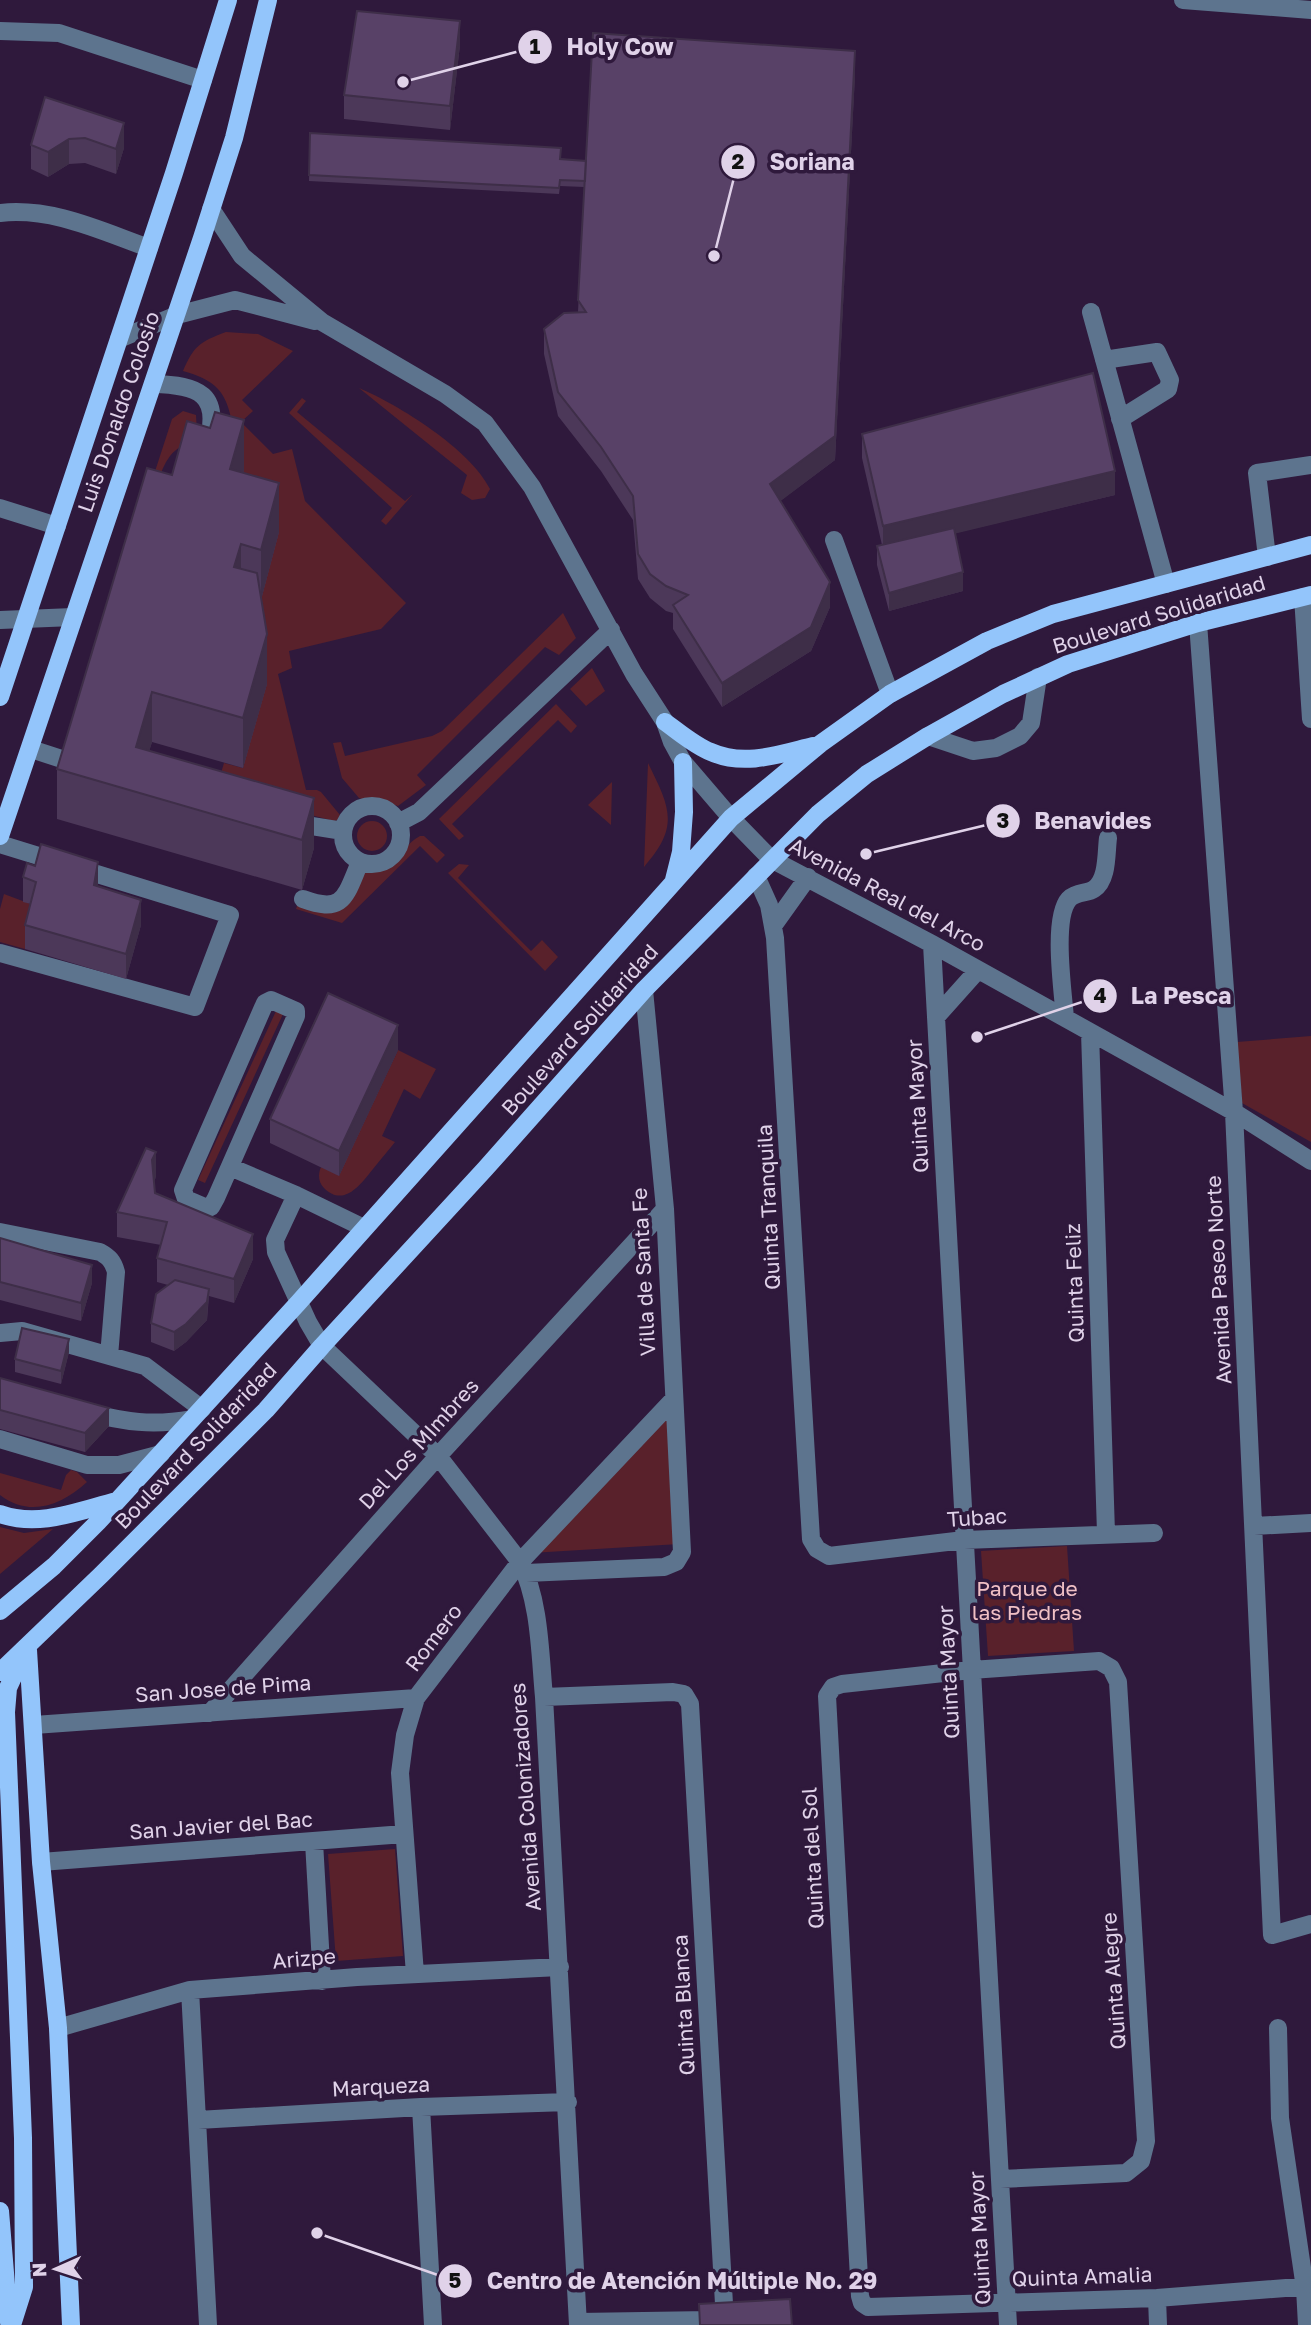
<svg xmlns="http://www.w3.org/2000/svg" width="1311" height="2325" viewBox="0 0 1311 2325" font-family="'Golos Text',sans-serif">
  <rect width="100%" height="100%" fill="#2f193c"/>
  <path fill="#59212b" d="M226,332l32,2 35,17 -51,49 11,11 -12,11 32,32 19,-5 13,52 101,102 -25,26 -92,22 3,17 -14,6 28,116h11l4,2 19,23 -2,5 -4,1 -46,-12 -70,-26 6,-20 19,5 -13,-249 1,-101c-6,-30 -20,-39 -48,-47 11,-25 16,-29 43,-39z
    M359,388c40,17 111,61 131,101l-5,9 -13,2 -11,-7 6,-18z
    M302,398l4,3 -9,11 108,89 8,-7 -27,31 -5,-4 11,-13 -103,-95z
    M183,411l13,4 1,19c-8,8 -20,13 -27,22 -16,21 -13,52 -33,71l35,-108z
    M563,613l13,25 -17,17 -14,-8 -128,128 9,10 -28,21 -19,-6h-14l-6,-2 -17,-20 -9,-35 8,-1 4,14 87,-20 10,-5z
    M592,668l13,23 -19,15 -16,-17z
    M556,704l21,22 -6,7 -13,-13 -106,104 12,12 -5,4 -20,-21z
    M648,763c22,45 32,63 -4,104z
    M612,782l-1,43 -23,-20z
    M357 836a15 15 0 1 1 30 0a15 15 0 1 1-30 0Z
    M420,836h4l21,19 -8,8 -17,-17 -78,77 -46,-14 2,-6 29,10 8,-2 29,-41c39,0 30,-19 56,-34z
    M459,864l10,1 -11,13 73,73 11,-11 16,17 -13,14 -97,-98z
    M4,894l32,12 -11,43 -25,-7v-33z
    M276,1011l7,3 -78,169 -7,-3z
    M1311,1036v106l-69,-39 -5,-61z
    M398,1050l38,19 -16,30 -16,-10 -22,47 13,6c-7,9 -15,18 -22,27 -12,15 -29,39 -49,19 -6,-6 -6,-14 -3,-21l18,8z
    M673,1402l6,142 -148,9z
    M71,1470l6,2 10,10c-25,23 -57,36 -87,13v-22l61,17 5,-15z
    M0,1527l24,6 29,-4 -53,45z
    M1067,1546l7,105 -86,5 -7,-105z
    M395,1849l8,107 -67,5 -8,-107z"/>
  <g fill="none" stroke-linecap="round" stroke-linejoin="round">
    <path stroke="#5d748e" stroke-width="18" d="M1183,0l128,10
      M0,31l59,2 144,47
      M211,209l31,47 80,66 123,72 40,29 47,64 102,187 31,48 7,20 11,20 48,56 40,41 161,85 302,168 77,49
      M0,213c52,-6 101,18 149,35
      M1091,312l75,272
      M119,339l58,-24 58,-15 80,21
      M1104,360l53,-8 13,28 -2,9 -48,30
      M153,384c46,1 69,10 54,61
      M0,508l57,18
      M834,540l56,154
      M1267,557l-10,-84 54,-8
      M1303,597l8,122
      M0,620l73,-3
      M1198,623l36,489 38,823 39,-11
      M928,736l45,15 23,-3 24,-12 11,-13 7,-46
      M31,749l43,14
      M343 835a29 29 0 1 1 58 0a29 29 0 1 1-58 0Z
      M293,823l50,8
      M398,823l21,-11 192,-182
      M0,844l230,71 -35,92 -195,-54
      M756,876l13,29 6,33 36,601 6,10 12,7 135,-16 190,-7
      M303,899c41,15 42,-2 57,-37
      M773,926l35,-49
      M932,944l76,1381
      M271,1000l25,11v5l-80,182 -5,9 -4,1 -21,-9 -3,-9 82,-187z
      M936,1017l42,-47
      M1065,1018c-2,-26 -13,-100 4,-119 8,-8 18,-5 25,-10 14,-9 12,-36 14,-51
      M1090,1032l16,501
      M230,1167l66,28 68,33
      M296,1195l-21,45 1,12 32,70 14,24 116,110 82,106c20,38 20,93 24,135l34,628
      M0,1232l100,20c9,5 13,9 16,20l-7,84
      M0,1333l22,-2 123,35 57,43
      M86,1412c39,10 66,14 106,7
      M0,1439l87,26h32l42,-11
      M1254,1526l57,-3
      M526,1573l138,-6 12,-5 6,-10 -17,-343 -21,-219
      M544,1697l129,-5 11,2 6,10 34,600c-2,10 -5,14 -15,16l-131,2
      M210,1713l228,-257 227,-247
      M34,1725l382,-27
      M314,1842l8,139
      M41,1862l363,-28
      M415,1974l-15,-201 5,-38 11,-37 104,-136 154,-163
      M190,1990l18,335
      M58,2028l132,-38 167,-13 203,-10
      M1278,2028l2,90 25,170 2,37
      M421,2107l12,218
      M198,2120l223,-13 147,-5
      M1000,2179l126,-6 15,-12 5,-20 -28,-459 -7,-14 -12,-7 -128,9 -129,14 -9,3 -6,9 33,600 2,7 6,4 289,-9 154,-12
      M1157,2298l1,27"/>
    <path stroke="#93c5fb" stroke-width="18" d="M0,697l174,-524 54,-173
      M665,722c14,10 30,24 46,30 33,15 69,2 102,-6
      M0,836l202,-598 32,-100 34,-138
      M674,880l7,-28 3,-40 -1,-50
      M0,1514c39,14 78,-3 117,-13
      M0,1611l54,-45 44,-44 201,-220 432,-484 89,-74 70,-50 97,-53 66,-27 258,-69
      M28,1650l13,212 17,166 13,297
      M0,1672l101,-97 165,-165 56,-64 163,-177 159,-179 174,-176 49,-40 61,-38 75,-42 65,-30 130,-41 113,-28
      M0,2211l9,111
      M12,2325l12,-38 -1,-149 -17,-426 2,-24 15,-33"/>
  </g>
  <path fill="#4c3859" d="M460,45l-10,85 -106,-11v-24z
    M855,75l-20,385 -55,41 50,106 -19,44 -89,56 -49,-78v-16l-7,-2 -16,-13 -12,-19 -5,-59 -32,-49 -43,-55 -14,-62v-25l34,-17 6,-125 -24,-1 -1,8 -250,-13 1,-48 276,28z
    M45,97l79,51 -8,26 -31,-11 -16,1 -21,13 -17,-8v-24z
    M862,434l253,61 -160,38 8,58 -74,20 -12,-46v-19l5,-1 -20,-87z
    M244,470l-1,3 36,59 -18,68 6,84 -24,84 -91,-26 -3,9 165,47v50l-12,42 -245,-71v-50l115,-294z
    M23,877l75,9 43,39 -15,54 -101,-30v-24l6,-21 -8,-2z
    M398,1050l-59,126 -69,-33v-24z
    M156,1177l-2,4 1,12 98,66 -19,44 -25,-7 -2,24 -21,22 -12,9 -23,-9v-19l17,-38 -11,-3v-24l4,-13 -44,-8v-25z
    M0,1238l92,45 -11,38 -81,-21z
    M69,1352l-8,32 -46,-12v-13z
    M0,1378l109,48 -24,26 -85,-23z"/>
  <path fill="#3e2e48" d="M460,21v24l-10,85v-24z
    M855,51v24l-20,385 -65,49v-25z
    M124,123v25l-8,26v-25z
    M69,139v25l-21,13v-25z
    M244,420v50l-14,49v-50z
    M1115,471v24l-232,56v-25z
    M279,483v49l-18,68v-50z
    M241,544v50l-7,-27z
    M963,572v19l-74,20v-18z
    M830,582v25l-19,44 -89,56v-24z
    M267,634v50l-24,84v-50z
    M152,692v50l-15,50 -1,-45z
    M314,798v50l-12,42v-50z
    M98,862v24l-4,-1z
    M141,900v25l-15,54v-25z
    M398,1025v25l-59,126v-25z
    M156,1152v25l-4,8v-25z
    M253,1234v25l-19,44v-24z
    M92,1265v18l-11,38v-18z
    M209,1289l-2,31 -21,22 -12,9v-19z
    M69,1339v13l-8,32v-13z
    M109,1408v18l-24,26v-19z"/>
  <path fill="#584167" stroke="#3e2e48" stroke-width="2" d="M357,11l103,10 -10,85 -106,-11z
    M593,33l262,18 -20,385 -65,48 60,98 -19,45 -89,56 -49,-78 15,-10 -22,-9 -16,-12 -12,-20 -5,-58 -32,-49 -43,-55 -14,-63 20,-16 22,-1 -8,-12z
    M45,97l79,26 -8,26 -31,-11 -16,1 -21,13 -17,-7z
    M310,133l251,15 -1,11 26,2 -1,20 -25,-1 -1,8 -250,-13z
    M1093,373l22,98 -232,55 -21,-92z
    M215,412l29,8 -14,49 49,14 -18,67 -20,-6 -7,23 23,6 10,61 -24,84 -91,-26 -16,55 178,51 -12,42 -245,-71 90,-301 25,7 15,-54 23,7z
    M954,528l9,44 -74,21 -12,-47z
    M41,844l57,18 -4,23 47,15 -15,54 -101,-29 11,-43 -13,-5 4,-14 8,3z
    M328,993l70,32 -59,126 -69,-32z
    M146,1148l10,4 -4,8 3,33 98,41 -19,45 -77,-21 10,-36 -50,-10z
    M0,1238l92,27 -11,38 -81,-21z
    M175,1280l34,9 -2,13 -21,22 -12,8 -23,-9 5,-29z
    M22,1328l47,11 -8,32 -46,-12z
    M0,1378l109,30 -24,25 -85,-23z
    M790,2299l2,26h-92l-1,-21z"/>
  <g text-anchor="middle" stroke-width="7" stroke-linejoin="round" paint-order="stroke">
    <g font-size="21" fill="#e0d2e9" stroke="#2f193c">
      <text transform="translate(119 412) rotate(-71)" y="7">Luis Donaldo Colosio</text>
      <text transform="translate(1159 615) rotate(-17)" y="7">Boulevard Solidaridad</text>
      <text transform="translate(887 895) rotate(28)" y="7">Avenida Real del Arco</text>
      <text transform="translate(580 1030) rotate(-48)" y="7">Boulevard Solidaridad</text>
      <text transform="translate(918 1106) rotate(-93)" y="7">Quinta Mayor</text>
      <text transform="translate(769 1207) rotate(-93)" y="7">Quinta Tranquila</text>
      <text transform="translate(644 1272) rotate(-93)" y="7">Villa de Santa Fe</text>
      <text transform="translate(1219 1280) rotate(-93)" y="7">Avenida Paseo Norte</text>
      <text transform="translate(1075 1283) rotate(-92)" y="7">Quinta Feliz</text>
      <text transform="translate(419 1444) rotate(-48)" y="7">Del Los MImbres</text>
      <text transform="translate(196 1446) rotate(-46)" y="7">Boulevard Solidaridad</text>
      <text transform="translate(977 1518) rotate(-4)" y="7">Tubac</text>
      <text transform="translate(434 1638) rotate(-53)" y="7">Romero</text>
      <text transform="translate(949 1672) rotate(-93)" y="7">Quinta Mayor</text>
      <text transform="translate(223 1689) rotate(-4)" y="7">San Jose de Pima</text>
      <text transform="translate(526 1797) rotate(-94)" y="7">Avenida Colonizadores</text>
      <text transform="translate(221 1826) rotate(-4)" y="7">San Javier del Bac</text>
      <text transform="translate(813 1858) rotate(-93)" y="7">Quinta del Sol</text>
      <text transform="translate(304 1959) rotate(-5)" y="7">Arizpe</text>
      <text transform="translate(1114 1981) rotate(-94)" y="7">Quinta Alegre</text>
      <text transform="translate(684 2005) rotate(-93)" y="7">Quinta Blanca</text>
      <text transform="translate(381 2087) rotate(-3)" y="7">Marqueza</text>
      <text transform="translate(980 2238) rotate(-93)" y="7">Quinta Mayor</text>
      <text transform="translate(1082 2277) rotate(-2)" y="7">Quinta Amalia</text>
    </g>
    <g font-size="21" fill="#f0c0c5" stroke="#2f193c">
      <text x="1027" y="1596">Parque de<tspan x="1027" dy="24">las Piedras</tspan></text>
    </g>
  </g>
  <path fill="none" stroke="#e0d2e9" stroke-width="2.5" d="M403 82L535 47M714 256L738 162M866 854L1003 821M977 1037L1100 996M317 2233L455 2281"/>
  <g fill="#e0d2e9" stroke="#2f193c" stroke-width="2.5">
    <circle cx="403" cy="82" r="7"/>
    <circle cx="714" cy="256" r="7"/>
    <circle cx="866" cy="854" r="7"/>
    <circle cx="977" cy="1037" r="7"/>
    <circle cx="317" cy="2233" r="7"/>
    <circle cx="535" cy="47" r="18"/>
    <circle cx="738" cy="162" r="18"/>
    <circle cx="1003" cy="821" r="18"/>
    <circle cx="1100" cy="996" r="18"/>
    <circle cx="455" cy="2281" r="18"/>
  </g>
  <g font-size="21" text-anchor="middle" font-weight="bold" fill="#111">
    <text x="535" y="54">1</text>
    <text x="738" y="169">2</text>
    <text x="1003" y="828">3</text>
    <text x="1100" y="1003">4</text>
    <text x="455" y="2288">5</text>
  </g>
  <g font-size="23" text-anchor="middle" font-weight="bold" fill="#e0d2e9" stroke="#2f193c" stroke-width="7" stroke-linejoin="round" paint-order="stroke">
    <text x="620" y="55">Holy Cow</text>
    <text x="812" y="170">Soriana</text>
    <text x="1093" y="829">Benavides</text>
    <text x="1181" y="1004">La Pesca</text>
    <text x="682" y="2289">Centro de Atención Múltiple No. 29</text>
  </g>
  <g transform="translate(56 2269) rotate(267)" stroke="#2f193c" stroke-width="5" paint-order="stroke">
  <path d="M0-5L12 26L0 18L-12 26Z" fill="#e0d2e9"/>
  <text y="-10" font-size="19" font-weight="bold" text-anchor="middle" fill="#e0d2e9">N</text>
  </g>
</svg>
